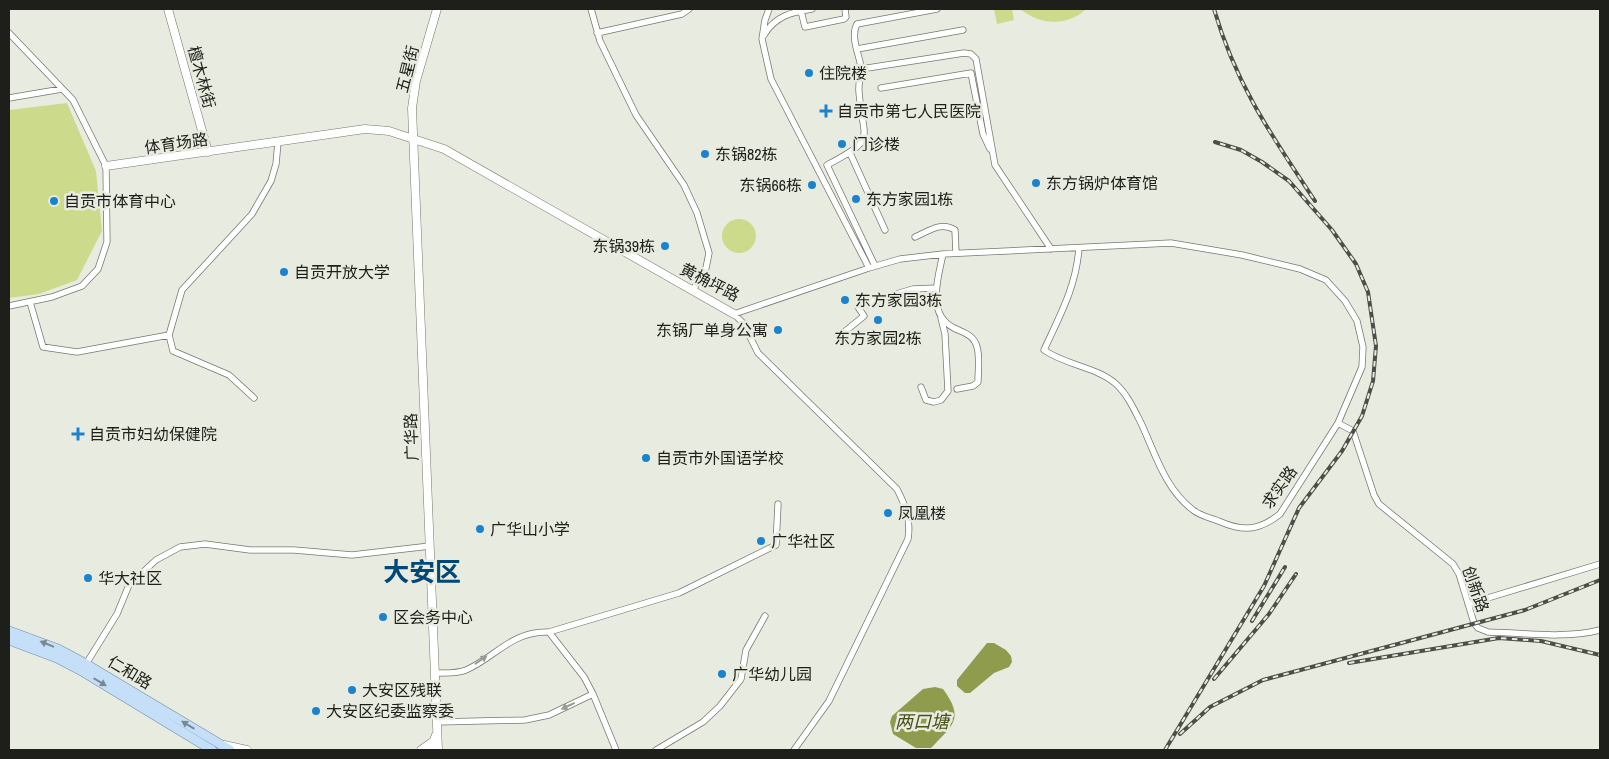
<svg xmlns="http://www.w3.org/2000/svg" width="1609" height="759" viewBox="0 0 1609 759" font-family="'Archivo Narrow','Noto Sans SC',sans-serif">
  <rect width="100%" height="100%" fill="#e8ebdf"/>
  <path fill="#ccdb8b" d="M994,9h18l2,11 -17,4z
    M1020,9h66c-19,18 -46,16 -66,0z
    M67,103l29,68 6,60 -25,49 -38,14 -30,4v-188z
    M722 236a17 17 0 1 1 34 0a17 17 0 1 1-34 0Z"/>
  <path fill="#8f9c4e" d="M987,643h7l12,7 5,6 1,6 -3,5 -15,6 -24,20h-5l-8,-7v-6z
    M935,687l8,2c22,30 10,36 -12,59h-15l-23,-14 -3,-12 2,-6 31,-27z"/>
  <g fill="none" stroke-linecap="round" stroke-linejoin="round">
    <g stroke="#76786d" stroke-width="7">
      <path id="street" d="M591,9l9,32 36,74 48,70 13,28 12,40 -3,15 -13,22
        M769,9l-4,11 -3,19 9,40 98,189
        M801,11l4,16 39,-8 2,-2 -1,-8
        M9,33l64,67 33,66 1,76 -9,27 -16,17 -30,11 -43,9
        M597,33l85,-19 7,-5
        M764,35c11,-19 28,-23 48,-26
        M857,49l106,-19
        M861,69l103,-16 7,1 5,5 19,106 56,84
        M881,88l90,-15 12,61 7,15
        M9,98l53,-9
        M850,153l35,77
        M915,237c14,-6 26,-16 40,-7l1,23
        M943,254c-5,24 -17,60 11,74 10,5 20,7 23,19 3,10 1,25 1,35l-5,4 -16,3
        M875,266l-48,-101c51,-27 36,-23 32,-73 -1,-10 3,-19 1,-30 -3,-12 -9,-27 -3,-38l80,-15
        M30,302l13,45 34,5 92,-17
        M843,333l21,-17 -6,-9 1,-2 54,-16 23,-1
        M921,387l5,13 8,2 7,-2 7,-9 -3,-57 -4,-16
        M254,398l-25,-23 -56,-24 -4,-16 13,-45 70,-76 19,-33 5,-17 2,-22
        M1338,423l15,8 21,64 5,9 74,60 6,10 15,49 4,5 10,4c37,1 76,7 112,-2
        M1468,604l132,-40
        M549,632l130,-39 97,-48 2,-41
        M86,664l31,-50 12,-29 27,-25 24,-13 25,-3 45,6h44l58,5 78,-9
        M435,673c10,0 21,1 31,-3 30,-13 45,-39 83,-38l35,45 9,17 -44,21 -24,5 -88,2
        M593,694l23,56
        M656,750l47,-28 17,-16 21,-27 5,-29 19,-34
        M794,750l35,-49 79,-162c3,-20 -2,-32 -11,-50l-139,-136 -15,-30 -9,-9 135,-46 31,-9 43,-5 228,-11 71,12 58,14 26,11 19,21 12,20 6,26 -1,20 -24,56 -58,91c-20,16 -36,18 -59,8 -9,-4 -21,-6 -28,-12 -28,-21 -38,-57 -52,-87 -7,-14 -14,-29 -25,-39 -19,-17 -51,-19 -72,-34 16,-35 32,-63 35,-102"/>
    </g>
    <g stroke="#76786d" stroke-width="9">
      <path id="secondary" d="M168,9l40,143
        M437,9l-21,72 -4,27 26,642
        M106,166l259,-37 24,2 55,18 290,165
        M224,745l23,5
        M421,750l10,-7
        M430,750l6,-15"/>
    </g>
    <g stroke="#718ea6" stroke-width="10">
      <path id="primary" d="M9,631l49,18 28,15 144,86
        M9,640l48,18 23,12 132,80"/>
    </g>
    <use href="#street" stroke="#fff" stroke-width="5.5"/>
    <use href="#secondary" stroke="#fff" stroke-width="8"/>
    <use href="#primary" stroke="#c4dff7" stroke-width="9"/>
    <g stroke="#4c4e47" stroke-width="4">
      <path id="rail" d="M1214,9c22,76 58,127 101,192
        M1252,621l33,-54
        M1349,663l150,-25 42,3 59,14
        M1214,679l55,-65 27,-40
        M1180,734l30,-27 53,-27 262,-70 75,-30
        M1165,750l99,-164 35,-78 43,-57 20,-35 11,-35 3,-35 -8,-54 -12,-28 -24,-34 -43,-49 -27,-19 -21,-12 -26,-8"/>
    </g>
    <use href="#rail" stroke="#e8ebdf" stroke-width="2" stroke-dasharray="5.5" stroke-linecap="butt"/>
  </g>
  <defs><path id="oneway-solid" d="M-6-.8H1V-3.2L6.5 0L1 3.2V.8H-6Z" transform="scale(1.25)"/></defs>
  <g fill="#798994">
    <use href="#oneway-solid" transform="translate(47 644) rotate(-158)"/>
    <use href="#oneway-solid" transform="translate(100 682) rotate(31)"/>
    <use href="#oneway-solid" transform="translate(188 725) rotate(-149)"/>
  </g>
  <g fill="#9a9a98">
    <use href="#oneway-solid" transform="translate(481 660) rotate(-35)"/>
    <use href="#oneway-solid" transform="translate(568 706) rotate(155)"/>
  </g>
  <g fill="#1b83ce" stroke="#e8ebdf" stroke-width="2">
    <circle cx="809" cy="73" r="5"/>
    <path d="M823.5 103.5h5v5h5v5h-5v5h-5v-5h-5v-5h5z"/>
    <circle cx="842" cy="144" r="5"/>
    <circle cx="705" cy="154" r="5"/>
    <circle cx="1036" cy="183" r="5"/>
    <circle cx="812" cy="185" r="5"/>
    <circle cx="856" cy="199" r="5"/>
    <circle cx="54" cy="201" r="5"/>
    <circle cx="665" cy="246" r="5"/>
    <circle cx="284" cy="272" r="5"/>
    <circle cx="845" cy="300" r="5"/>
    <circle cx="878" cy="320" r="5"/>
    <circle cx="778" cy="330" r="5"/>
    <path d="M75.5 426.5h5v5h5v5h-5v5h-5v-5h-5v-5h5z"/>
    <circle cx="646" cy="458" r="5"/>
    <circle cx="888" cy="513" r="5"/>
    <circle cx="480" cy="529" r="5"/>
    <circle cx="761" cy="541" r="5"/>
    <circle cx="88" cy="578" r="5"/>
    <circle cx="383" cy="617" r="5"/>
    <circle cx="722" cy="674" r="5"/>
    <circle cx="352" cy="690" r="5"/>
    <circle cx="316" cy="711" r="5"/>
  </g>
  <g text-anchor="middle" stroke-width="5" stroke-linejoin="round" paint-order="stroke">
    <g font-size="16" fill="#1e1f1a" stroke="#e8ebdf">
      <text transform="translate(407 69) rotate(-76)" y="6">五星街</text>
      <text transform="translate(202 77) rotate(75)" y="6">檀木林街</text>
      <text transform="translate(176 143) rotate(-8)" y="6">体育场路</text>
      <text transform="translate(710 282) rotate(27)" y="6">黄桷坪路</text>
      <text transform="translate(411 437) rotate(-92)" y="6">广华路</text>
      <text transform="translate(1279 487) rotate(-55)" y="6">求实路</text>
      <text transform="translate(1476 589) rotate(70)" y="6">创新路</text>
      <text transform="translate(130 672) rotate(31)" y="6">仁和路</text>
    </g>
    <g font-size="16" fill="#1e1f1a" stroke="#e8ebdf" text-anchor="start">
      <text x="819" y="79">住院楼</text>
      <text x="837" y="117">自贡市第七人民医院</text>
      <text x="852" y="150">门诊楼</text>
      <text x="715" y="160">东锅82栋</text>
      <text x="1046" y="189">东方锅炉体育馆</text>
      <text x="802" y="191" text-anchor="end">东锅66栋</text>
      <text x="866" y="205">东方家园1栋</text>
      <text x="64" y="207">自贡市体育中心</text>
      <text x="655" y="252" text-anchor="end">东锅39栋</text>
      <text x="294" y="278">自贡开放大学</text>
      <text x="855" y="306">东方家园3栋</text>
      <text x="768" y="336" text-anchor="end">东锅厂单身公寓</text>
      <text x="878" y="344" text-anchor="middle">东方家园2栋</text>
      <text x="89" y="440">自贡市妇幼保健院</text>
      <text x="656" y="464">自贡市外国语学校</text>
      <text x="898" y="519">凤凰楼</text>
      <text x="490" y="535">广华山小学</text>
      <text x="771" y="547">广华社区</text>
      <text x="98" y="584">华大社区</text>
      <text x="393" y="623">区会务中心</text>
      <text x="732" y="680">广华幼儿园</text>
      <text x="362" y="696">大安区残联</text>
      <text x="326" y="717">大安区纪委监察委</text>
    </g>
    <g font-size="18" font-style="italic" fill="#485117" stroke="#e8ebdf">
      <text x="922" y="728">两口塘</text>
    </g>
    <g font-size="26" font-weight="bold" fill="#024877" stroke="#e8ebdf">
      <text x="422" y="581">大安区</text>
    </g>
  </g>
  <rect width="1609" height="759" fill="none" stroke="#1e1f1a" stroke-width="20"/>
</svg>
